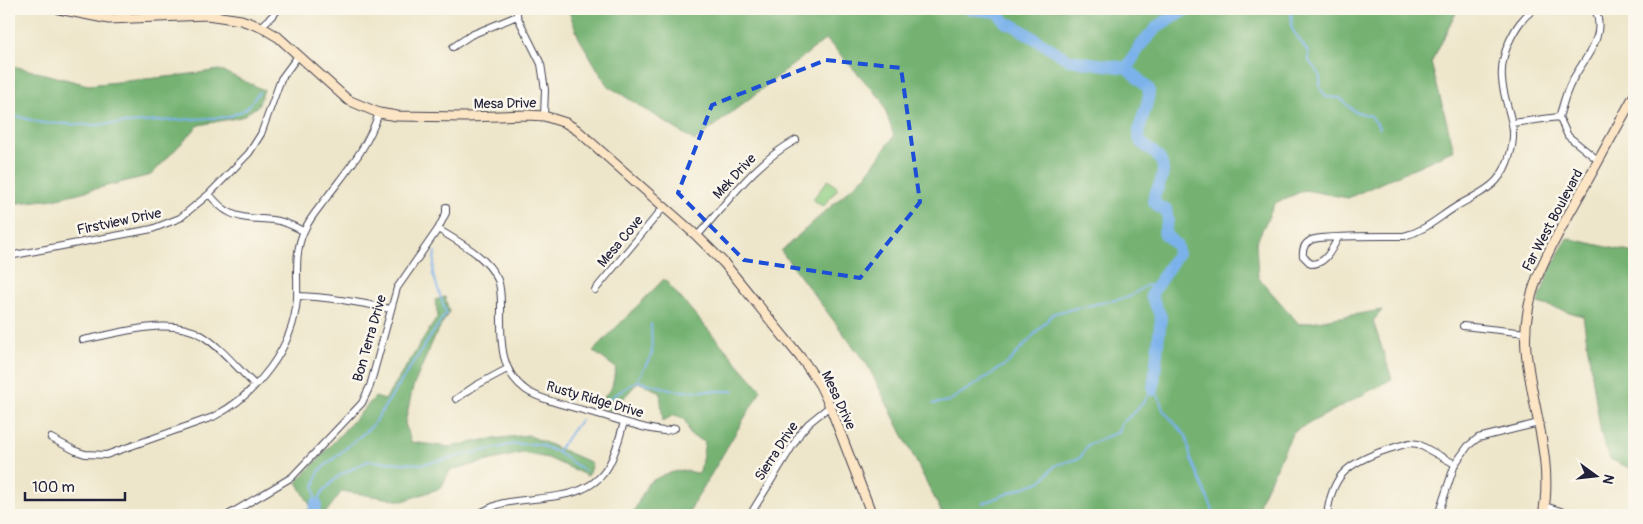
<svg xmlns="http://www.w3.org/2000/svg" width="1643" height="524" viewBox="0 0 1643 524" font-family="Pangolin,sans-serif">
  <rect width="100%" height="100%" fill="#fbf7ec"/>
  <filter id="ink" filterUnits="userSpaceOnUse"><feTurbulence type="fractalNoise" baseFrequency=".02" numOctaves="2"/><feDisplacementMap in="SourceGraphic" scale="10" xChannelSelector="R" yChannelSelector="G"/><feConvolveMatrix kernelMatrix="1 2 1 2 8 2 1 2 1" color-interpolation-filters="sRGB"/></filter>
  <filter id="wash" filterUnits="userSpaceOnUse"><feTurbulence type="fractalNoise" baseFrequency=".0096" numOctaves="4" result="noise"/><feDisplacementMap in="SourceGraphic" scale="20" xChannelSelector="R" yChannelSelector="G"/><feGaussianBlur stdDeviation="1.12" result="paint"/><feColorMatrix in="noise" values="0 0 0 0 0 0 0 0 0 0 0 0 0 0 0 0 0 1.4 0 .05"/><feComposite in="paint" operator="in"/></filter>
  <g filter="url(#wash)">
    <rect width="100%" height="100%" fill="#eee6ca"/>
    <path fill="#91cf84" stroke="#5a7860" d="M828,180l10,8 -15,19 -10,-8z"/>
    <path fill="#74b272" stroke="#4b6a56" d="M568,9h890l-27,54 23,87 -106,48 -43,-8 -30,13 -19,40 2,34 41,47 83,-14 -9,11 19,58 -99,53 -32,67 -4,16h-314l-75,-149 -87,-115 85,-76 28,-39 -12,-36 -56,-61 -131,102 -88,-56 -28,-47z
      M9,65l79,20 87,-9 45,-6 44,20 -6,16 -17,11 -42,8 -48,50 -97,24 -45,5z
      M1567,238l67,15v217l-24,-11 -9,-25 -18,-118 -45,-13 11,-31z
      M664,279l97,111 -74,125h-55l16,-32 17,-9 17,-4 15,3 3,-1 5,-30 -15,-7c-3,-11 -4,-18 -16,-20l-11,6 -3,-29 -22,-10 -26,29 -16,-4 16,-20 4,-19 -23,-17z
      M445,297l4,15 -14,24 -22,51 -8,36 6,19 39,5 34,-7 44,-5 64,28 -4,13 -40,-18 -26,-5 -72,17 -9,18 -38,13 -61,-10 -18,24h-22l9,-8 -14,-25 78,-85 10,3 53,-84 -3,-16z"/>
    <g fill="none" stroke-linecap="round" stroke-linejoin="round">
      <path stroke="#7cb2eb" stroke-width="2" d="M1291,9l1,20 16,23 1,9 11,14v13l6,9 14,1 14,13 17,5 9,12
        M9,114l33,9 50,2 136,-8 18,-8 13,-17
        M637,381l15,-27 -1,-30
        M933,404l16,-3 59,-38 46,-50 75,-16 18,-12 11,1
        M599,405l38,-24 41,10h56
        M558,453l27,18
        M1631,473l3,-2
        M316,502l-2,-16 5,-15 53,-45 74,-113 -13,-39 2,-22
        M983,503l58,-22 15,-16 24,-7 8,-13 30,-13 4,-9 15,-13 16,-20 6,7 4,13 23,26 5,23 24,56
        M316,504l7,-13 17,-16 28,-14 55,3 92,-20h23l19,8 24,-33"/>
      <path stroke="#7cb2eb" stroke-width="12" d="M970,9l27,3 9,11 7,2 56,35 58,8
        M1153,390l8,-73 -10,-22 27,-42 -1,-7 -13,-13 4,-13 -2,-11 -7,-2 -6,-7c2,-9 10,-19 10,-29 0,-20 -22,-23 -24,-33 -2,-15 11,-32 10,-49l-22,-21 13,-22 18,-20 29,-17
        M313,515l3,-11"/>
    </g>
  </g>
  <g filter="url(#ink)">
    <g fill="none" stroke-linecap="round" stroke-linejoin="round">
      <g stroke="#413f50" stroke-width="8">
        <path id="street" d="M517,9v7l24,48 4,26 -1,26
          M261,27l18,-18
          M453,47l18,-12 46,-19
          M1559,117c4,-11 6,-23 12,-34 12,-24 37,-46 24,-74
          M1559,117l9,19 31,25
          M1512,123l47,-6
          M209,194c5,6 11,13 18,17 14,9 30,7 46,9 11,1 21,6 30,11
          M438,229c22,14 48,26 60,51 3,8 3,18 3,26 0,31 -3,64 25,84 15,11 59,20 79,26 16,5 43,14 59,15 4,0 8,-2 11,-3
          M697,236c31,-34 58,-74 99,-96
          M1338,238c-7,12 -12,26 -27,26l-8,-8c-1,-7 1,-12 8,-16 9,-5 78,-4 93,-4 21,-5 35,-19 53,-30 13,-8 29,-14 39,-25 12,-13 20,-39 16,-57 -3,-15 -9,-29 -10,-45 -1,-13 2,-26 7,-37 7,-15 13,-24 25,-33
          M9,256l143,-27 28,-11 29,-24 40,-41 12,-19 20,-55 17,-23
          M595,290l68,-82
          M297,296c32,1 62,6 93,13
          M1463,326l63,7
          M83,340c34,-6 86,-24 118,-5 19,11 37,34 54,50
          M456,399l19,-13 32,-17
          M51,438l25,13 9,3 21,1 107,-38c43,-22 81,-69 84,-119 1,-22 -3,-46 7,-67 5,-12 15,-23 23,-34 22,-29 40,-49 52,-84
          M1545,506l28,9
          M228,515l64,-38 70,-74 8,-17 27,-98 41,-59 8,-16v-6
          M476,515c9,-4 18,-10 28,-12 36,-8 84,0 105,-38 7,-13 11,-29 15,-43
          M750,515l51,-83 8,-9 21,-17
          M1327,515c5,-38 18,-50 53,-63 10,-3 20,-7 30,-9l8,1 37,20
          M1438,515l17,-51 13,-18 10,-8 61,-15"/>
      </g>
      <g stroke="#413f50" stroke-width="11">
        <path id="secondary" d="M59,9l50,10 98,-4 34,5 20,7 17,10 70,63 31,13 18,3 68,1 63,-2 16,1 22,7 11,7 120,106 27,27 81,100 15,22 10,21 42,109
          M1543,515c11,-55 -12,-110 -17,-165 -5,-59 26,-105 53,-154 19,-34 37,-67 55,-100"/>
      </g>
      <use href="#street" stroke="#fff" stroke-width="6"/>
      <use href="#secondary" stroke="#fce5c4" stroke-width="9"/>
    </g>
  </g>
  <path fill="none" stroke="#1d4ed8" stroke-width="4" stroke-dasharray="10 6" stroke-linejoin="round" d="M826,60l75,8 19,134 -60,76 -116,-18 -66,-67 34,-88z"/>
  <g text-anchor="middle" stroke-width="5" stroke-linejoin="round" paint-order="stroke">
    <g font-size="14" fill="#22223b" stroke="#fbf7ec">
      <text transform="translate(505 103) rotate(-1)" y="5">Mesa Drive</text>
      <text transform="translate(734 176) rotate(-47)" y="5">Mek Drive</text>
      <text transform="translate(1552 220) rotate(-62)" y="5">Far West Boulevard</text>
      <text transform="translate(119 221) rotate(-12)" y="5">Firstview Drive</text>
      <text transform="translate(620 241) rotate(-50)" y="5">Mesa Cove</text>
      <text transform="translate(369 338) rotate(-74)" y="5">Bon Terra Drive</text>
      <text transform="translate(595 399) rotate(16)" y="5">Rusty Ridge Drive</text>
      <text transform="translate(839 400) rotate(65)" y="5">Mesa Drive</text>
      <text transform="translate(776 451) rotate(-57)" y="5">Sierra Drive</text>
    </g>
  </g>
  <rect width="1643" height="524" fill="none" stroke="#fbf7ec" stroke-width="30"/>
  <g transform="translate(1596 476) rotate(105)" stroke="#fbf7ec" stroke-width="4" paint-order="stroke">
  <path d="M0-4L9 19L0 12L-9 19Z" fill="#22223b"/>
  <text y="-8" font-size="14" font-weight="bold" text-anchor="middle" fill="#22223b">N</text>
  </g>
  <path d="M25 492v8h100v-8" fill="none" stroke="#22223b" stroke-width="2.5"/>
  <text x="32" y="492" font-size="15" fill="#22223b" stroke="#fbf7ec" stroke-width="4" paint-order="stroke">100 m</text>
</svg>
